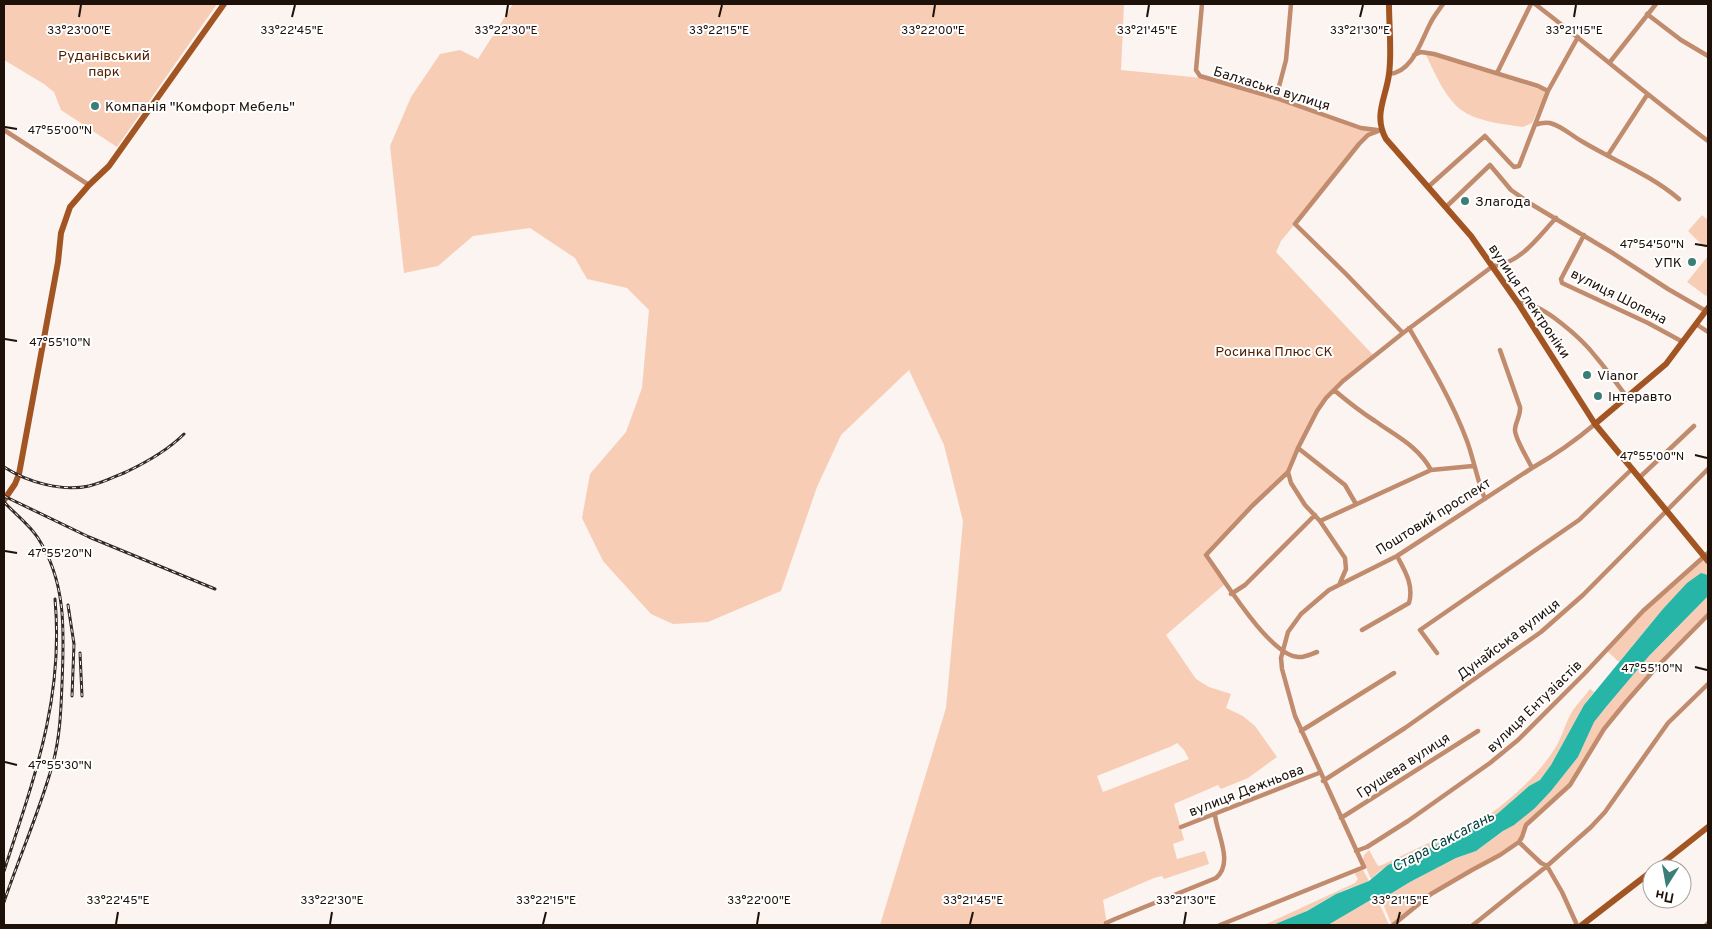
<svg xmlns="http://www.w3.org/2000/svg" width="1712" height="929" viewBox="0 0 1712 929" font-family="Overpass,sans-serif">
  <rect width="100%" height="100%" fill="#fbf4f0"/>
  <path fill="#f8cdb6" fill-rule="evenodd" d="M4,4h213l-100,143 -56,-37 -7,-18 -10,-8 -40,-24z
    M513,4h611l-3,66 81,8 74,20 85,29 20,3 -13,5 -73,89 -14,17 -5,11 98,104 -31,25 -26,30 -29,61 -82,83 19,29 -59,51 30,44 13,8 22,7 -5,14 17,8 12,10 22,31 -29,21 -27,11 -3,-4 -44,19 10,36 -11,4 4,15 28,-8 4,13 -45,15 -2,-3 -8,2 -51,22 4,25h-227l66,-217 17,-187 -19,-76 -35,-75 -68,65 -24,52 -36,104 -73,31 -35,2 -22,-10 -48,-53 -21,-43 8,-44 36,-42 16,-44 7,-78 -22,-22 -40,-9 -12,-21 -45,-30 -57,8 -35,30 -34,7 -14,-127 21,-49 29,-43 20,-4 18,9zM1177,743l7,7 5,9 -86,33 -6,-16 75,-30z
    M1425,53l117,37 4,3 -14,30 -9,4c-20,-3 -46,-5 -63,-18 -16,-13 -26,-38 -35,-56z
    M1702,215l6,5v25l-3,3 -17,-17z
    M1708,256v37l-2,3 -19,-14z
    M1708,553v22l-2,-1 -27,19 -17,17 -43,52 -12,-11 37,-40z
    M1708,596v19l-53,54 -51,60 -34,56 -43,40 -8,17 -88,52 -39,31 -12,-28 7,-1 23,-14 46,-24 20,-7 59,-43 16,-17 27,-34 16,-36 12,-14 43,-51z
    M1590,689l4,3 -10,13 -33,60 -11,15 -11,6 -32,28 -77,39 -39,17 -10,9 -8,-18 1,-6 5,-5 9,16 4,-1 108,-51c25,-18 51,-42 67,-69 6,-11 9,-24 16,-35 5,-7 12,-14 17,-21z
    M1363,870l6,11c-11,5 -23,7 -33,13 -21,11 -47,31 -72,31l91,-42 3,-4 -4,-7z
    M1374,898h3l12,27h-61z"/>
  <path fill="#26b5a7" d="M1701,573l7,2v21l-59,60 -43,51 -12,15 -16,35 -27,34 -16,17 -21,17 -11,6 -27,20 -20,7 -46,24 -23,14 -13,2 -46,27h-55l34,-14 29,-17 33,-13 19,-16 32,-12 77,-39 32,-28 11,-6 11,-15 33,-60 78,-95 25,-27z"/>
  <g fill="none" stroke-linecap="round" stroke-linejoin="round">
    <path stroke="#c18b6d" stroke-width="4.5" d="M1202,4l-6,66 4,6 76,22 85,30 16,2
      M1535,4c59,45 114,93 173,137
      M1647,14l34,26 27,16
      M1414,55l7,-3 13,2 104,32 10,5
      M1610,62l46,-58
      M1497,73l34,-69
      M1389,74c23,-1 32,-33 41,-50 3,-7 9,-14 13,-20
      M1276,98l10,-38 5,-56
      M1535,125c5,-2 9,-3 15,-2 12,3 22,13 33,19 32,19 68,33 96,57
      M4,130l85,55
      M1381,130l-13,5 -9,9 -64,80 51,50 57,59
      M1608,155l39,-60
      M1428,187l57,-51 25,27 4,4 5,-1 29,-75 30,-54
      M1446,207l44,-42 21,25 20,14 80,48 57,37 38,22
      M1584,235l-23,44 1,4 86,40 35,19
      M1518,303c22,-3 65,37 78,54 11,13 21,27 31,40
      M1696,324l12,8
      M1409,328c21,36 43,73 58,113 7,19 10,39 18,58
      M1500,350l20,57c1,9 -5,15 -5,23 0,9 13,29 17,38
      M1334,390c13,11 27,22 41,31 21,15 43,25 56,49
      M1298,448l47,37 11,19
      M1288,472l-36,34 -46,49c17,23 63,100 92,102 6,1 13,-3 19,-5
      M1639,478l55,-52
      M1320,521l111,-51 42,-4
      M1340,583l6,-14 -1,-11 -25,-37 -15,-16 -14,-22 -3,-11 10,-24 19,-37 9,-13 17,-17 60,-48 90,-67c27,-2 45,-29 63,-48
      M1231,594l14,-9 70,-70
      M1362,630l47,-27c5,-18 -4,-32 -12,-47
      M1437,653l-17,-23 159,-110 53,-51
      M1301,731l93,-58
      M1323,781l82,-53 136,-96 42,-37 125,-126
      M1341,818l137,-87
      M1181,827l138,-54
      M1519,842l22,21 6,3 15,26 15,33
      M1356,851l11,-4 41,-26 82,-58 28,-23 67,-67 58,-62 65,-58
      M1107,925l-1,-2 9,-4 101,-41c18,-15 1,-44 -1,-63
      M1220,925l144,-58 -69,-151 -13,-47 -1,-11 7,-26 13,-18 28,-24 68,-34 135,-88c23,-13 43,-27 63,-44
      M1393,925l38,-31 41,-24 28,-15 19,-13 3,-5 4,-12 44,-40 34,-56 22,-27 29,-33 53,-54
      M1473,925l74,-59 44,-39 14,-15 63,-89 40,-39
      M1706,925l2,-2"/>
    <path stroke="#a25523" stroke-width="6" d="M1389,4c0,23 3,48 0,70 -3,24 -16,41 -3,65l85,97 47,67 77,121 113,137
      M1595,424l71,-60 42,-56
      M4,500l11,-16 4,-10 39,-212 3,-29 9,-26 19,-22 20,-19 115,-162
      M1655,869l53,-42
      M1582,925l70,-54"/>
    <g stroke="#352a23" stroke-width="3">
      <path id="rail" d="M4,467c23,15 58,25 85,19 13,-3 25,-9 37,-14 21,-10 41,-21 58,-38
        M4,496l85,41 126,52
        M4,502c11,12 25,22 34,36 29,45 26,95 24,146 -1,26 -2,53 -9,79 -13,47 -33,92 -49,139
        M68,605l6,39 -2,52
        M80,653l2,43
        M4,871c30,-93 60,-172 51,-272"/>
    </g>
    <use href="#rail" stroke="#fff" stroke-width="1" stroke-dasharray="4" stroke-linecap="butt"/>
  </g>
  <path fill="none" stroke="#1d110a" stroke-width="2" d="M79,17l2,-12M292,17l3,-12M506,17l2,-12M719,17l3,-12M933,17l2,-12M1147,17l2,-12M1360,17l3,-12M1574,17l2,-12M5,127l12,2M1695,244l12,2M5,339l12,2M1695,455l12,3M5,551l12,2M1695,667l12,3M5,762l12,3M116,924l2,-12M330,924l2,-12M543,924l3,-12M757,924l2,-12M970,924l3,-12M1184,924l2,-12M1397,924l3,-12"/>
  <g fill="#397f77" stroke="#fff" stroke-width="2">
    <circle cx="95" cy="106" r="5"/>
    <circle cx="1465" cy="201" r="5"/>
    <circle cx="1692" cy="262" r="5"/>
    <circle cx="1587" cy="375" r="5"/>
    <circle cx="1598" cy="396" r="5"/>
  </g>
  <g text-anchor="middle" stroke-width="4" stroke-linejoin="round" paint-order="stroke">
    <g font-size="14" fill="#532100" stroke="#fff">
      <text x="104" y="60">Руданівський<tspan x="104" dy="16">парк</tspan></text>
      <text x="1274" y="356">Росинка Плюс СК</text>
    </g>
    <g font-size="14" fill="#1d110a" stroke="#fff">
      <text transform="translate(1272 88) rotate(17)" y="5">Балхаська вулиця</text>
      <text transform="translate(1619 296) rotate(27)" y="5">вулиця Шопена</text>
      <text transform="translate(1530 301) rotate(56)" y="5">вулиця Електроніки</text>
      <text transform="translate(1433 516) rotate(-32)" y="5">Поштовий проспект</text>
      <text transform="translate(1508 639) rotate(-37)" y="5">Дунайська вулиця</text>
      <text transform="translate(1534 706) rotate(-44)" y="5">вулиця Ентузіастів</text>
      <text transform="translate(1403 765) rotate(-33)" y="5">Грушева вулиця</text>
      <text transform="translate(1246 790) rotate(-21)" y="5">вулиця Дежньова</text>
    </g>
    <g font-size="14" fill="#1d110a" stroke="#fff" text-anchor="start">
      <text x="105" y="111">Компанія "Комфорт Мебель"</text>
      <text x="1475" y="206">Злагода</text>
      <text x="1682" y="267" text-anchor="end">УПК</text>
      <text x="1597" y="380">Vianor</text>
      <text x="1608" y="401">Інтеравто</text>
    </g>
    <g font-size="15" font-style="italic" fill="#003e39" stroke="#fff">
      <text transform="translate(1443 841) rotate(-28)" y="5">Стара Саксагань</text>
    </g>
  </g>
  <g font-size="12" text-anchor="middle" fill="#1d110a" stroke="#fff" stroke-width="4" stroke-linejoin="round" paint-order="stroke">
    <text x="79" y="34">33°23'00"E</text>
    <text x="292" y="34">33°22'45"E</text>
    <text x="506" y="34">33°22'30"E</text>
    <text x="719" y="34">33°22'15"E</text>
    <text x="933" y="34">33°22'00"E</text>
    <text x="1147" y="34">33°21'45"E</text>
    <text x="1360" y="34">33°21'30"E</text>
    <text x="1574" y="34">33°21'15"E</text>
    <text x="60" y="134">47°55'00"N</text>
    <text x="1652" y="248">47°54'50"N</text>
    <text x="60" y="346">47°55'10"N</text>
    <text x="1652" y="460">47°55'00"N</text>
    <text x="60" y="557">47°55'20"N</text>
    <text x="1652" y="672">47°55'10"N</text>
    <text x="60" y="769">47°55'30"N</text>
    <text x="118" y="904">33°22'45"E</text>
    <text x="332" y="904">33°22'30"E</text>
    <text x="546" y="904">33°22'15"E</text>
    <text x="759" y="904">33°22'00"E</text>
    <text x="973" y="904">33°21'45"E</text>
    <text x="1186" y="904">33°21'30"E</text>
    <text x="1400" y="904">33°21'15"E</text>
  </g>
  <rect width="1712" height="929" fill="none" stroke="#1d110a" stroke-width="10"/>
  <g transform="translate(1667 884) rotate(191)"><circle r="24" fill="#ffffff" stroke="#a5a09d"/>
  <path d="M0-4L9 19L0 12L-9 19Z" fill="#397f77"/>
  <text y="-8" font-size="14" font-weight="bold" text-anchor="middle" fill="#1d110a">Пн</text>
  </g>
</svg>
